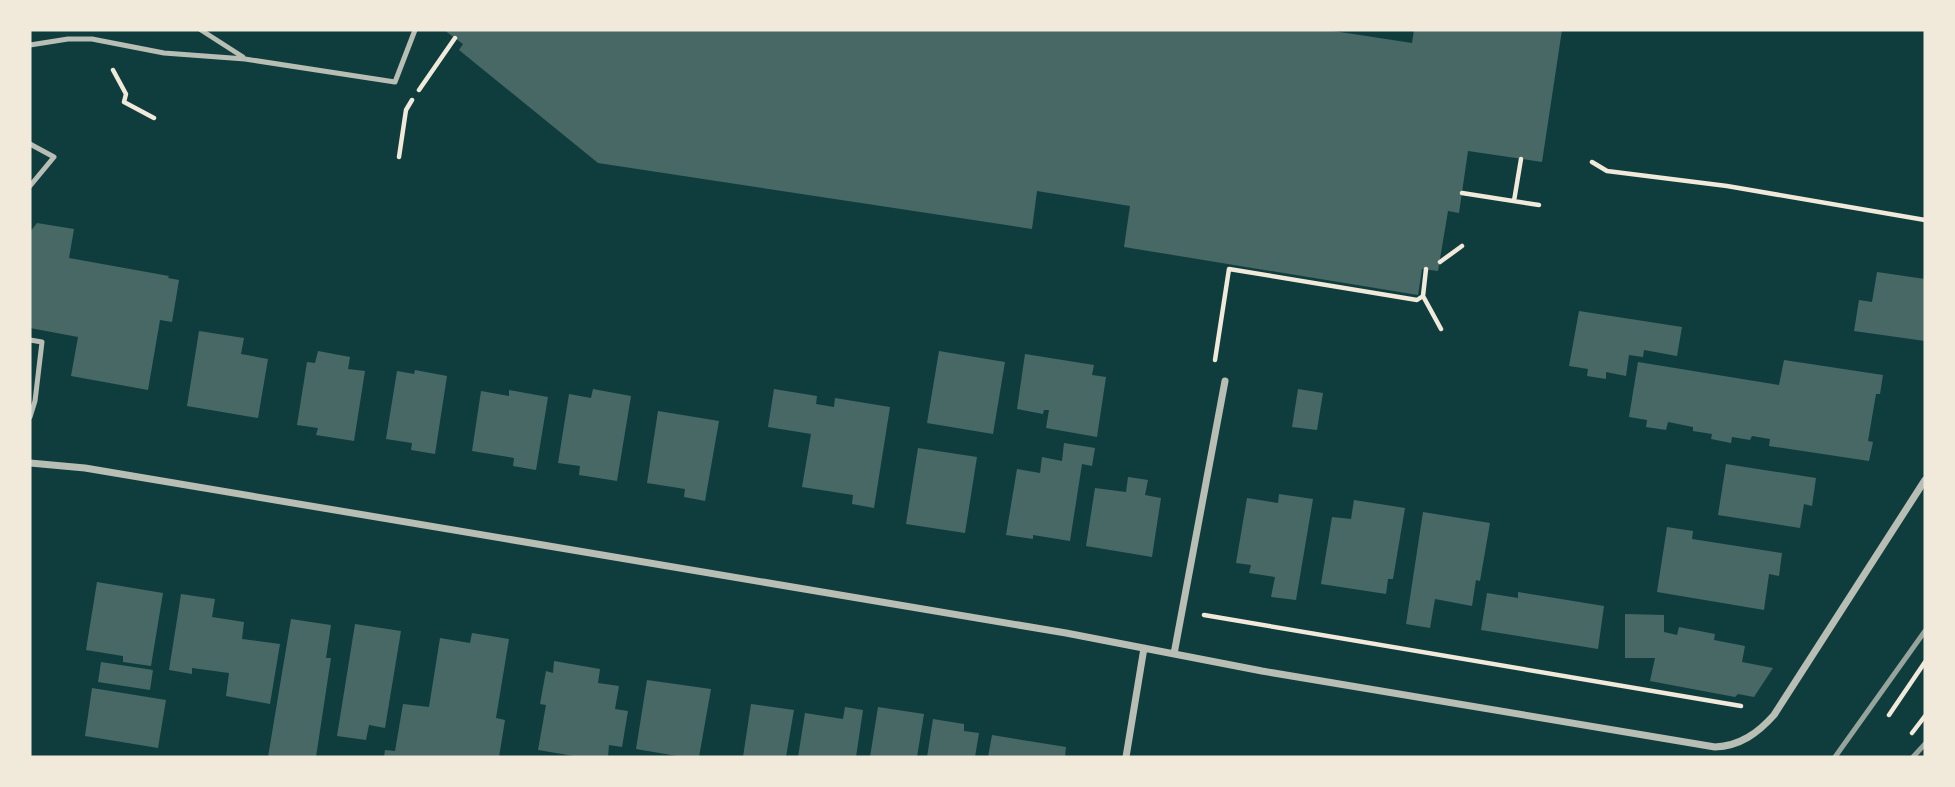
<svg xmlns="http://www.w3.org/2000/svg" width="1955" height="787" viewBox="0 0 1955 787" font-family="Poppins,sans-serif">
  <rect width="100%" height="100%" fill="#0f3d3e"/>
  <path fill="#486865" d="M444,30h883l85,13 2,-13h148l-20,132 -74,-11 -9,62 -11,-2 -10,60 -16,-2 -4,26 -294,-48 6,-41 -93,-15 -5,38 -434,-66 -139,-113 4,-6z
    M37,223l37,6 -5,29 100,18 -1,2 11,2 -7,42 -12,-2 -12,70 -77,-14 7,-39 -48,-9v-96z
    M1877,272l48,7v62l-71,-10 5,-31 13,2z
    M1579,311l103,16 -5,29 -33,-6 -1,7 -14,-2 -3,21 -20,-4v7l-19,-3 1,-7 -19,-3z
    M199,331l45,7 -3,16 27,5 -10,59 -71,-12z
    M318,351l32,6 -2,12 17,2 -11,70 -38,-6 2,-7 -21,-3 10,-63 8,1z
    M939,351l66,11 -12,72 -66,-11z
    M1025,354l69,11 -2,10 14,2 -9,60 -51,-9 3,-18h-5l-1,4 -26,-5z
    M1784,360l99,15 -3,19h-4l-8,47 5,1 -4,19 -100,-15 1,-7 -18,-3 -2,4 -18,-3 -1,6 -20,-4 1,-5 -19,-3v-4l-25,-5 -2,8 -20,-3 1,-7 -18,-3 9,-55 141,23z
    M415,370l32,6 -12,78 -24,-4 1,-7 -26,-4 11,-68 17,3z
    M593,389l38,7 -14,85 -38,-6 1,-9 -22,-3 11,-69 22,4z
    M774,389l43,7 -1,8 18,3 1,-9 55,9 -16,101 -22,-4 1,-9 -51,-8 9,-53 -43,-7z
    M1298,389l25,4 -6,37 -25,-3z
    M509,390l39,7 -12,73 -23,-4 1,-8 -42,-7 9,-60 28,5z
    M658,411l61,10 -14,80 -21,-4 1,-8 -38,-6z
    M1064,443l31,5 -3,18 -10,-2 -12,77 -37,-6v4l-27,-4 11,-66 23,4 2,-16 20,4z
    M918,448l59,9 -12,76 -59,-9z
    M1726,464l90,14 -4,28 -8,-2 -4,24 -82,-13z
    M1128,477l20,3 -3,15 16,3 -9,59 -66,-11 9,-58 31,4z
    M1279,494l34,5 -17,101 -25,-3 4,-20 -26,-4 2,-8 -15,-2 11,-65 31,5z
    M1354,500l51,8 -12,71h-5l-2,15 -65,-10 11,-67 19,2z
    M1423,512l67,11 -10,58 -4,-1 -4,26 -37,-7 -5,29 -24,-4z
    M1667,527l26,4 -1,8 90,14 -3,23 -10,-2 -5,36 -107,-18z
    M97,582l66,11 -12,73 -28,-4v-6l-37,-6z
    M1518,592l86,14 -6,43 -117,-19 6,-37 31,5z
    M181,594l34,5 -3,18 32,5 -2,17 38,5 -10,60 -44,-8 3,-23 -37,-5v6l-23,-4z
    M1625,614l39,1v17l13,3 2,-8 36,7 -1,6 31,6 -3,16 31,6 -19,29 -16,-3 -3,3 -85,-16 5,-23h-30z
    M291,619l40,6 -5,33h5l-15,99h-48z
    M355,624l46,7 -16,97 -16,-3 -3,15 -29,-4z
    M472,633l37,6 -13,79 9,2 -6,37h-115l1,-7 10,1 8,-47 26,3 11,-69 30,5z
    M554,661l46,8 -2,14 21,3 -4,23 13,2 -6,36 -13,-2 -1,12h-28l-42,-7 8,-45 -6,-1 6,-33 7,2z
    M101,662l52,8 -3,20 -52,-8z
    M647,680l64,9 -12,68h-16l-47,-8z
    M92,688l74,12 -8,48 -73,-12z
    M751,704l43,6 -8,47h-43z
    M845,707l18,3 -7,47h-58l7,-44 38,6z
    M878,707l46,7 -7,43h-47z
    M933,719l31,5v7l15,2 -4,24h-48z
    M992,735l74,12 -1,10h-77z"/>
  <g fill="none" stroke-linecap="round" stroke-linejoin="round">
    <path stroke="#f1e9da" stroke-width="4.5" d="M113,70l13,24 -2,8 30,16
      M419,90l36,-52
      M399,157l7,-47 6,-10
      M1592,162l15,9 120,15 198,34
      M1462,193l77,12
      M1514,201l7,-42
      M1440,262l22,-16
      M1426,269l-3,27 18,33
      M1215,360l14,-91 188,31 6,-4
      M1204,615l537,91
      M1889,715l36,-53
      M1912,733l13,-17"/>
    <path stroke="#b8beb3" stroke-width="5" d="M201,30l42,27
      M30,45l38,-6h24l72,14 81,6 150,23 20,-52
      M30,144l24,13 -24,29
      M30,340l12,2 -7,59 -5,16"/>
    <path stroke="#b8beb3" stroke-width="7" d="M30,463l55,5 981,165 196,38 453,76c25,-1 43,-14 59,-32l151,-235
      M1174,654l51,-273
      M1126,757l18,-109"/>
    <path stroke="#97a49c" stroke-width="5" d="M1835,757l90,-126
      M1913,757l12,-13"/>
  </g>
  <rect width="1955" height="787" fill="none" stroke="#f1e9da" stroke-width="63"/>
</svg>
